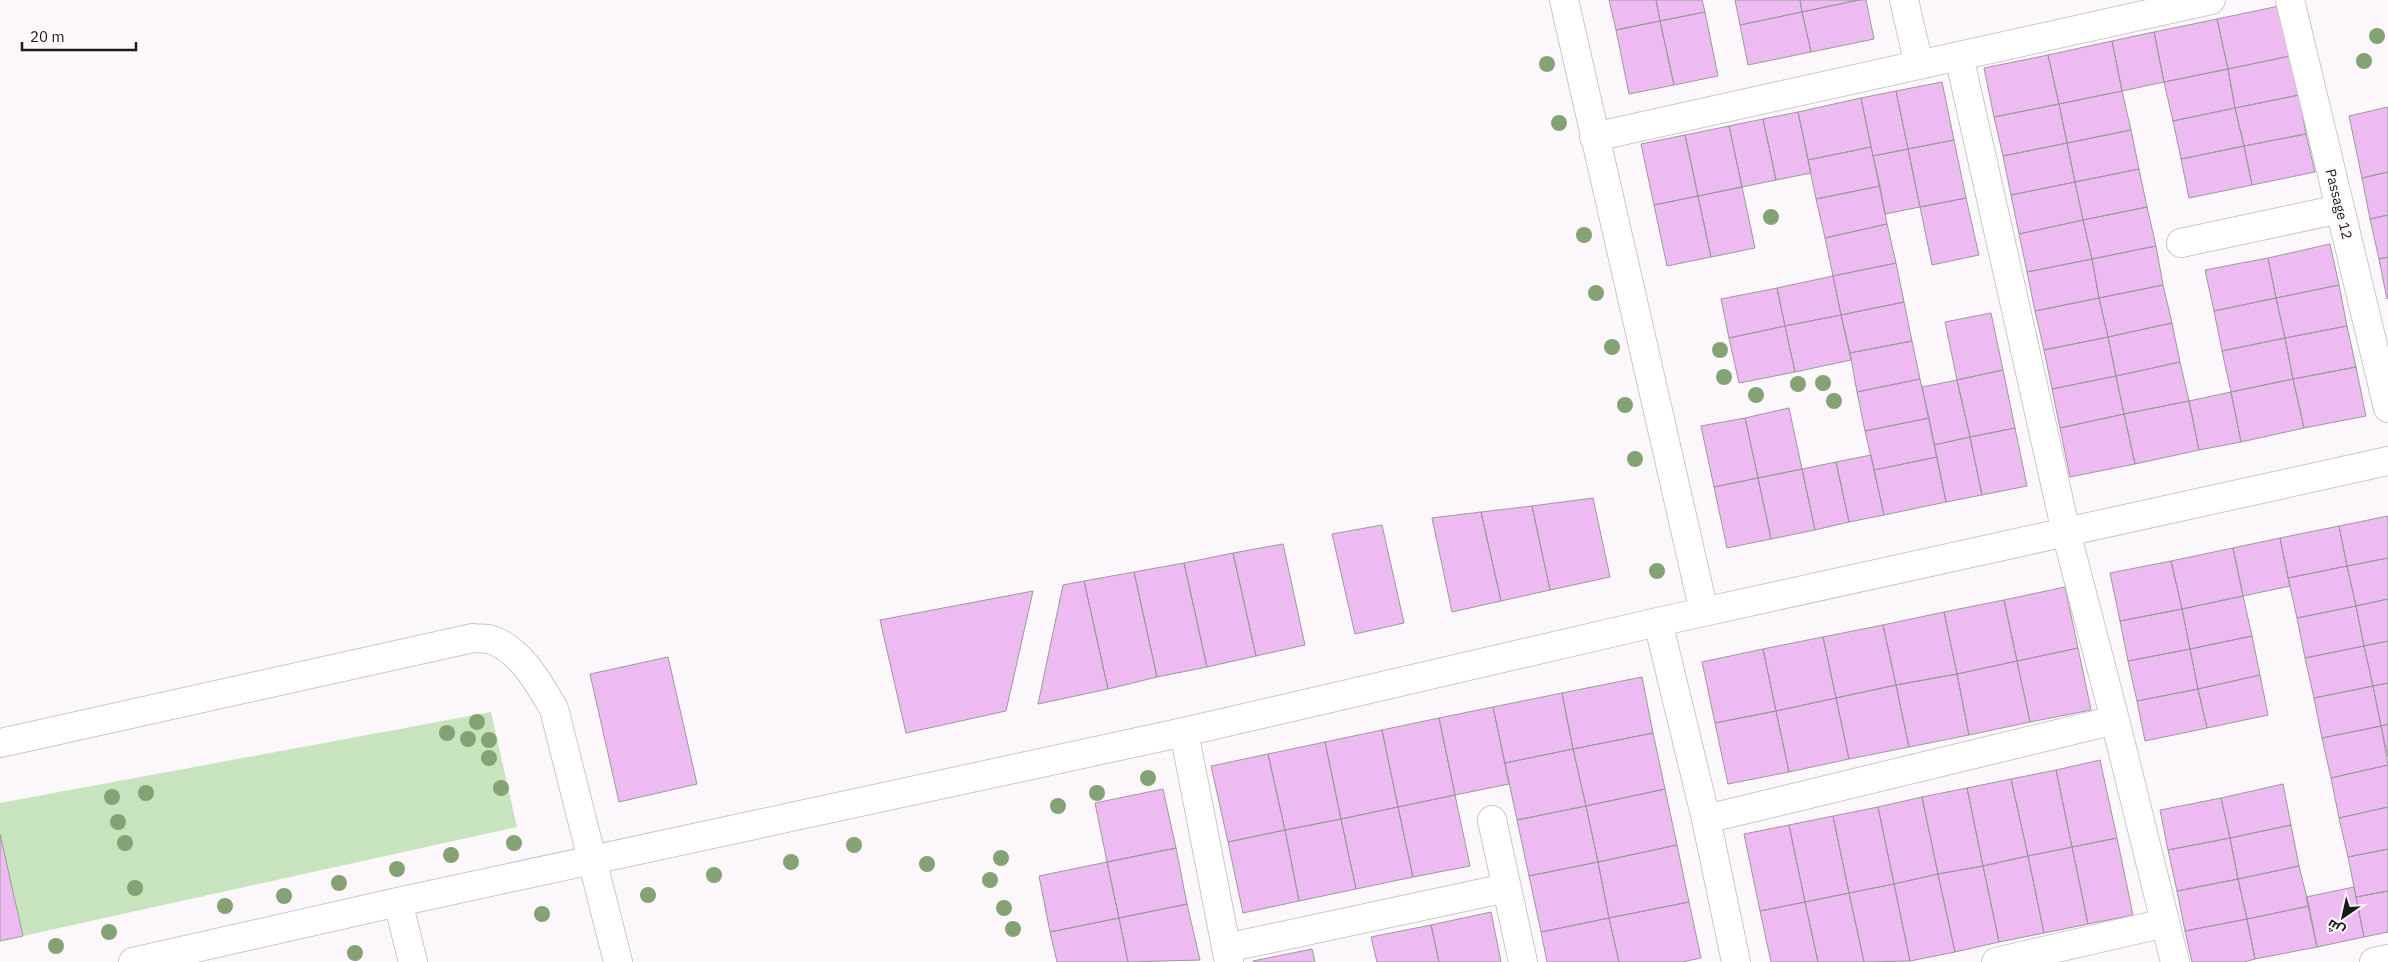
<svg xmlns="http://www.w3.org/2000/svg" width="2388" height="962" viewBox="0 0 2388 962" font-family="'IBM Plex Sans',Cairo,sans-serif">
  <rect width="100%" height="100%" fill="#fbf7fb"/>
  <path fill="#c7e4be" d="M491,712l26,115 -494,109 -23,-102v-31z"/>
  <path fill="#eebaf2" stroke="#9c999c" d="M1609,0h47l4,21 -44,9z
    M1656,0h46l3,12 -45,9z
    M1735,0h65l2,12 -62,13z
    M1800,0h59l-57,12z
    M1859,0h7l8,39 -63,13 -9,-40z
    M2279,6l11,50 -62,13 -11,-50z
    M1705,12l13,64 -44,9 -14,-64z
    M1802,12l9,40 -63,13 -8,-40z
    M2217,19l11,50 -64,13 -10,-50z
    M1660,21l14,64 -45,9 -13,-64z
    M2154,32l10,50 -42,9 -10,-50z
    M2112,41l10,50 -63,13 -11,-49z
    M2048,55l11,49 -65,13 -10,-49z
    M2290,56l9,39 -64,13 -7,-39z
    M2228,69l7,39 -62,13 -9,-39z
    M1942,82l12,58 -46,9 -12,-58z
    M1896,91l12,58 -35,7 -12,-58z
    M2122,91l9,39 -64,13 -8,-39z
    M2299,95l7,39 -62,12 -9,-38z
    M1861,98l10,49 -63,13 -10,-48z
    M2059,104l8,39 -64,13 -9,-39z
    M2388,107v65l-26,6 -13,-62z
    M2235,108l9,38 -63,13 -8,-38z
    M1798,112l13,61 -35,7 -13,-61z
    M1763,119l13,61 -34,7 -13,-61z
    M1729,126l13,61 -44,9 -13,-61z
    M2131,130l8,39 -64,13 -8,-39z
    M2306,134l9,38 -63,13 -8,-39z
    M1685,135l13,61 -44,9 -13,-61z
    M1954,140l12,58 -46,9 -12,-58z
    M2067,143l8,39 -64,13 -8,-39z
    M2244,146l8,39 -63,13 -8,-39z
    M1871,147l9,39 -64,13 -8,-39z
    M1908,149l12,58 -35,7 -12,-58z
    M2139,169l8,38 -64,13 -8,-38z
    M2388,172v43l-18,4 -8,-41z
    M2075,182l8,38 -64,14 -8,-39z
    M1880,186l7,38 -62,14 -9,-39z
    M1742,187l13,61 -44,9 -13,-61z
    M1698,196l13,61 -44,9 -13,-61z
    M1966,198l13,57 -47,10 -12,-58z
    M2147,207l9,39 -64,13 -9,-39z
    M2388,215v42l-9,2 -9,-40z
    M2083,220l9,39 -65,13 -8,-38z
    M1887,224l9,39 -63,13 -8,-38z
    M2330,244l9,41 -63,13 -8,-40z
    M2156,246l7,39 -64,13 -7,-39z
    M2388,257v41l-1,1 -8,-40z
    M2268,258l8,40 -62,13 -9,-41z
    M2092,259l7,39 -64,13 -8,-39z
    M1896,263l8,39 -63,13 -8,-39z
    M1833,276l8,39 -56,11 -8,-38z
    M2163,285l9,38 -64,14 -9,-39z
    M2339,285l8,41 -62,12 -9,-40z
    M1777,288l8,38 -56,12 -8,-39z
    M2099,298l9,39 -64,13 -9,-39z
    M2276,298l9,40 -63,13 -8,-40z
    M1904,302l8,39 -62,12 -9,-38z
    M1991,313l12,57 -46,10 -12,-58z
    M1841,315l10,45 -56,12 -10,-46z
    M2172,323l8,39 -64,14 -8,-39z
    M1785,326l10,46 -56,11 -10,-45z
    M2347,326l9,41 -63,12 -8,-41z
    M2108,337l8,39 -64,13 -8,-39z
    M2285,338l8,41 -62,13 -9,-41z
    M1912,341l8,38 -63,13 -7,-39z
    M2180,362l9,39 -65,13 -8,-38z
    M2356,367l10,49 -62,12 -11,-49z
    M2003,370l12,58 -45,9 -13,-57z
    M2116,376l8,38 -64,14 -8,-39z
    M1920,379l9,39 -64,13 -8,-39z
    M2293,379l11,49 -63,14 -10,-50z
    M1957,380l13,57 -36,8 -12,-58z
    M2231,392l10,50 -42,8 -10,-49z
    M2189,401l10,49 -64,14 -11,-50z
    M1789,408l13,61 -44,9 -13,-60z
    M2124,414l11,50 -65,13 -10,-49z
    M1745,418l13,60 -44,9 -13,-61z
    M1929,418l8,39 -63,13 -9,-39z
    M2015,428l12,58 -45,9 -12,-58z
    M1970,437l12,58 -36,7 -12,-57z
    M1871,455l13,60 -35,7 -13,-60z
    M1937,457l9,45 -62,13 -10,-45z
    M1836,462l13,60 -34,8 -13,-61z
    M1802,469l13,61 -44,9 -13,-61z
    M1758,478l13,61 -44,9 -13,-61z
    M1593,498l17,79 -60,13 -18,-84z
    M1532,506l18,84 -49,11 -20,-89z
    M1481,512l20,89 -49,11 -20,-94z
    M2388,516v42l-41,8 -8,-40z
    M1382,525l22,98 -49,11 -23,-100z
    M2339,526l8,40 -59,12 -8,-40z
    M2280,538l10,48 -47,10 -10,-48z
    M1283,544l22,101 -49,11 -23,-103z
    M2233,548l10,48 -61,13 -11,-48z
    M1233,553l23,103 -49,11 -23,-104z
    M2388,558v41l-32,7 -9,-40z
    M2171,561l11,48 -62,12 -10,-48z
    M1184,563l23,104 -50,10 -23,-105z
    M2347,566l9,40 -59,12 -9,-40z
    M1134,572l23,105 -49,12 -24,-108z
    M1084,581l24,108 -70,15 25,-119z
    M2065,587l13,61 -61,13 -13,-61z
    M1033,591l-27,120 -100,22 -26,-113z
    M2243,596l9,40 -62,13 -8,-40z
    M2388,599v42l-24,5 -8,-40z
    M2004,600l13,61 -60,13 -13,-62z
    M2356,606l8,40 -59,12 -8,-40z
    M2182,609l8,40 -62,12 -8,-40z
    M1944,612l13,62 -61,11 -13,-60z
    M1883,625l13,60 -60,13 -13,-61z
    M2252,636l8,39 -62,14 -8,-40z
    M1823,637l13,61 -60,13 -13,-62z
    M2388,641v42l-15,3 -9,-40z
    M2364,646l9,40 -59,12 -9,-40z
    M2078,648l13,62 -61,12 -13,-61z
    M1763,649l13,62 -61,12 -13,-61z
    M2190,649l8,40 -61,12 -9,-40z
    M668,657l29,127 -78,18 -29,-128z
    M2017,661l13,61 -61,13 -12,-61z
    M1957,674l12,61 -60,12 -13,-62z
    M2260,675l8,40 -61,13 -9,-39z
    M1642,677l11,56 -80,16 -11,-56z
    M2388,683v41l-7,2 -8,-40z
    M1896,685l13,62 -60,12 -13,-61z
    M2373,686l8,40 -59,12 -8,-40z
    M2198,689l9,39 -62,13 -8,-40z
    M1562,693l11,56 -68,14 -12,-56z
    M1836,698l13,61 -60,13 -13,-61z
    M1493,707l16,77 -54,11 -16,-77z
    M1776,711l13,61 -61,12 -13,-61z
    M1439,718l16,77 -57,12 -16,-77z
    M2388,724v33l-7,-31z
    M2381,726l7,39 -57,13 -9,-40z
    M1382,730l16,77 -57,12 -16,-77z
    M1653,733l12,56 -79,17 -13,-57z
    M1325,742l16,77 -56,11 -17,-76z
    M1573,749l13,57 -69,14 -12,-57z
    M1268,754l17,76 -57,12 -17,-76z
    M2100,760l17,78 -45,9 -16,-77z
    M2388,765v42l-49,11 -8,-40z
    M2056,770l16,77 -44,9 -17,-77z
    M2011,779l17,77 -45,10 -16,-78z
    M2283,784l8,41 -61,13 -9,-40z
    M1967,788l16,78 -45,8 -16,-77z
    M1163,789l13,59 -69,14 -12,-59z
    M1665,789l12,56 -79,17 -12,-56z
    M1455,795l15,71 -57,11 -15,-70z
    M1922,797l16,77 -44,10 -16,-77z
    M2221,798l9,40 -62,12 -8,-40z
    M1586,806l12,56 -69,14 -12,-56z
    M1398,807l15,70 -57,12 -15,-70z
    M1878,807l16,77 -45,9 -16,-77z
    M2388,807v42l-40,8 -9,-39z
    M1833,816l16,77 -44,9 -16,-77z
    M1341,819l15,70 -57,12 -14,-71z
    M1789,825l16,77 -45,9 -16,-77z
    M2291,825l8,41 -61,13 -8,-41z
    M1285,830l14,71 -56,12 -15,-71z
    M0,834l23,102 -23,5z
    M2117,838l16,77 -45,9 -16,-77z
    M2230,838l8,41 -61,12 -9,-41z
    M1677,845l12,57 -80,16 -11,-56z
    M2072,847l16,77 -44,9 -16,-77z
    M1176,848l11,56 -68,14 -12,-56z
    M2388,849v42l-32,6 -8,-40z
    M2028,856l16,77 -45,9 -16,-76z
    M1107,862l12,56 -69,14 -11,-56z
    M1598,862l11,56 -68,14 -12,-56z
    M1983,866l16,76 -44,10 -17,-78z
    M2299,866l10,40 -62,13 -9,-40z
    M1938,874l17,78 -45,9 -16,-77z
    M2238,879l9,40 -62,12 -8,-40z
    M1894,884l16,77 -46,1 -15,-69z
    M2354,887l10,50 -47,10 -11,-50z
    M2388,891v41l-24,5 -8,-40z
    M1849,893l15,69h-46l-13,-60z
    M1689,902l12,56 -19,4h-63l-10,-44z
    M1805,902l13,60h-47l-11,-51z
    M1187,904l13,56 -72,2 -9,-44z
    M2309,906l8,41 -62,12 -8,-40z
    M1491,912l10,50h-62l-8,-37z
    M1119,918l9,44h-71l-7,-30z
    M1609,918l10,44h-72l-6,-30z
    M2247,919l8,40 -11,3h-52l-7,-31z
    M1431,925l8,37h-62l-6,-25z
    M1312,949l3,13h-62v-1z"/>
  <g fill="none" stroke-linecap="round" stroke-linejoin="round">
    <g stroke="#cbc8cb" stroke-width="30">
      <path id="minor" d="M1564,0l140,612
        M1904,0l15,65
        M2290,0l98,408
        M1959,56l107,476 49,188 60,242
        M1594,137l617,-137
        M2181,243l159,-34
        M1658,622l48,197 30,143
        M1184,732l45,230
        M0,743l473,-105c6,1 14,0 19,2 30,11 47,44 62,69l64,253
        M1706,819l409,-99
        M1492,820l31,142
        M398,902l15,60
        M1226,948l280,-60
        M133,962l265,-60 786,-170 474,-110 730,-161
        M1996,962l169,-39
        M2374,962l14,-3"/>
    </g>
    <use href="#minor" stroke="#fff" stroke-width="28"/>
  </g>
  <g fill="#85a274">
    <circle cx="2377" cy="36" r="8"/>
    <circle cx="2364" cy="61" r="8"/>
    <circle cx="1547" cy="64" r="8"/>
    <circle cx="1559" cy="123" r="8"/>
    <circle cx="1771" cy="217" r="8"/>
    <circle cx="1584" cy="235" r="8"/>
    <circle cx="1596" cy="293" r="8"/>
    <circle cx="1612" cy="347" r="8"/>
    <circle cx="1720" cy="350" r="8"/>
    <circle cx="1724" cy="377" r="8"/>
    <circle cx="1823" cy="383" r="8"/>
    <circle cx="1798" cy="384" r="8"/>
    <circle cx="1756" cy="395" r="8"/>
    <circle cx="1834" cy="401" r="8"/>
    <circle cx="1625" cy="405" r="8"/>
    <circle cx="1635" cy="459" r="8"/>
    <circle cx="1657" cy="571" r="8"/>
    <circle cx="477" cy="722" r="8"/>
    <circle cx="447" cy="733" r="8"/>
    <circle cx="468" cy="739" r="8"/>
    <circle cx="489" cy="740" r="8"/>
    <circle cx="489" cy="758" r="8"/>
    <circle cx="1148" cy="778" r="8"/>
    <circle cx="501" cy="788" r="8"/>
    <circle cx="146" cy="793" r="8"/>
    <circle cx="1097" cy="793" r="8"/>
    <circle cx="112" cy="797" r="8"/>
    <circle cx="1058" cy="806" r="8"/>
    <circle cx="118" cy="822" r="8"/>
    <circle cx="125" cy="843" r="8"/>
    <circle cx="514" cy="843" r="8"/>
    <circle cx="854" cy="845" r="8"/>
    <circle cx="451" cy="855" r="8"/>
    <circle cx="1001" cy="858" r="8"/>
    <circle cx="791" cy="862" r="8"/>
    <circle cx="927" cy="864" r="8"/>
    <circle cx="397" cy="869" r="8"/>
    <circle cx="714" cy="875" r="8"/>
    <circle cx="990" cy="880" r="8"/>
    <circle cx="339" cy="883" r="8"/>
    <circle cx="135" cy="888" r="8"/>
    <circle cx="648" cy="895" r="8"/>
    <circle cx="284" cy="896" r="8"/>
    <circle cx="225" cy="906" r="8"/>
    <circle cx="1004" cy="908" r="8"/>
    <circle cx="542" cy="914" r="8"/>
    <circle cx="1013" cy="929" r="8"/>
    <circle cx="109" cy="932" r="8"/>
    <circle cx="56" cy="946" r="8"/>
    <circle cx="355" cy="953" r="8"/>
  </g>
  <g text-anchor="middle" stroke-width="4" stroke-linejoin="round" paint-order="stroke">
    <g font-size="14" fill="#1b1a1b" stroke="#fbf7fb">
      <text transform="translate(2339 204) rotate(76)" y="5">Passage 12</text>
    </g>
  </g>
  <g transform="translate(2343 917) rotate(214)" stroke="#fbf7fb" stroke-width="4" paint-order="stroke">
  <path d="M0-4L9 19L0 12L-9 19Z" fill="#1b1a1b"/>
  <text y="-8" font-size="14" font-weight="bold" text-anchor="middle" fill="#1b1a1b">ش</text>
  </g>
  <path d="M22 42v8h114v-8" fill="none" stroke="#1b1a1b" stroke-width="2.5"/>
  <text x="30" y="42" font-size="15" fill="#1b1a1b" stroke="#fbf7fb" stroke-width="4" paint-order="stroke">20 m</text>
</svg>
